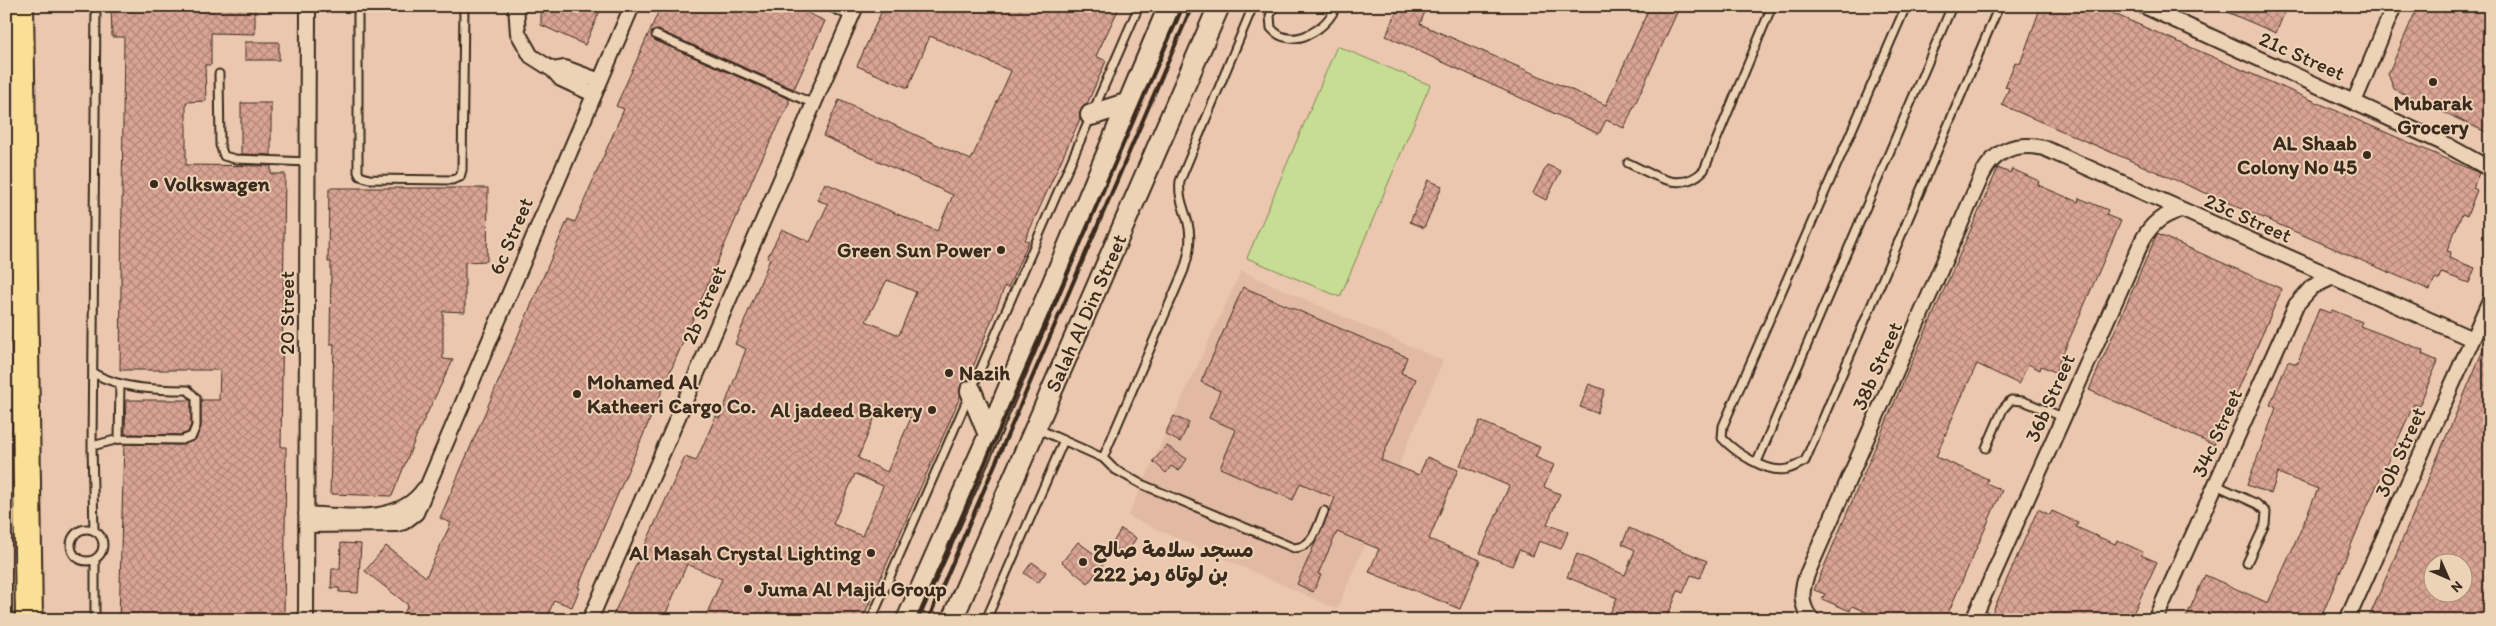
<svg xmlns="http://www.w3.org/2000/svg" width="2496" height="626" viewBox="0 0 2496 626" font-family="Itim,'Playpen Sans Arabic',sans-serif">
  <defs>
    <pattern id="building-cross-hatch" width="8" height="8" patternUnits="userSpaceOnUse" patternTransform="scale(1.25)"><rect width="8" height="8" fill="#daa495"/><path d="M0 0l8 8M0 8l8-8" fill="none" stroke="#b28679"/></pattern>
  </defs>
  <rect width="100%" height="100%" fill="#eac7ae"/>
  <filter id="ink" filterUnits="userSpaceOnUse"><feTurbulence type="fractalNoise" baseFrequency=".02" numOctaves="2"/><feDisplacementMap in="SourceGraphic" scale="10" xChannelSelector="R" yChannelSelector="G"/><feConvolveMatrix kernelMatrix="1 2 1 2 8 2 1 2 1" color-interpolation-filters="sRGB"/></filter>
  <g filter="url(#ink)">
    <path fill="#e2b9a3" d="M1241,271l202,90 -106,248 -209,-93z"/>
    <path fill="#c6dd93" stroke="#808458" d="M1337,46l93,39 -90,212 -93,-39z"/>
    <path fill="url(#building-cross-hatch)" stroke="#3b2a1e" fill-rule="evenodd" d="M111,6h144v28l-44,-1v32h-6l1,36 -20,1v63l85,1v8h14l-4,273h5l-2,173h-165l5,-176 58,1 13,-5 6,-14v-26h18l1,-30h-100l4,-333h-12z
      M541,6h61l-17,39 -44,-20z
      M661,6h131l33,15 -31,68 -136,-59 -7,2 3,8 135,59v5l-32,65 -47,110 -132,308 2,1 -8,19 -18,-7 -8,20h-145l7,-15 -43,-34 21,-25 40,31 25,-54 -11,-5 128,-299 7,3 49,-113 -8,-3z
      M884,6h236l-24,50 10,5 -19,43 -7,8v7l-55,121 4,1 -21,47 -3,-2 -37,94 -7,4 -1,13 -15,35 -83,188h-158l18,-41 -35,-15 -24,56h-52l74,-163 11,4 20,-45 4,2 26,-69 -11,-5 35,-85 -3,-1 15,-29 28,13 18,-38 -11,-4 8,-17 112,48 16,-36 -130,-59 16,-36 132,60 40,-89 -81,-35 -22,52 -51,-22zM887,280l29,12 -17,43 -33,-14zM880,405l31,13 -24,54 -29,-14zM855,474l28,12 -21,50 -29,-12z
      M1399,6h28l-7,18 186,81 44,-99h30l-56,122 -18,-8 -7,14 -213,-98z
      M2041,6h55l383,167 -6,15 4,2 -10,26 -5,-2 -15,37 4,1 -2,6 26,10 -6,15 -27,-10 -3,7 -4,-2 -5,12 -428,-185 7,-17 -4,-1 10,-25 5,2z
      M2213,6h74l-11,27z
      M2418,6h72v128l-96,-45 -6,-15z
      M245,42h34v18h-34z
      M241,103h30v52l-30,-1z
      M1547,165l14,6 -15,29 -13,-7z
      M1998,168l12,5 2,-4 27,12 -1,4 40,17 1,-4 29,12 -2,5 15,6 -66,151 -14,-6 -1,4 -12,-6 -9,20 -42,-20 -20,43 -21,50 52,22 -2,4 16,7 -57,130h-62l-31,-14 -2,5 -28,-12 3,-5 -11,-4 87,-203z
      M1428,180l14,6 -18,42 -14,-6z
      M329,188h159l-1,73 -22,1v50l-22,-1v48l10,1 -35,72 -26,64 -62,-2 4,-150h-4l1,-82h-3z
      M2157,234l125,55 -68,156 -125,-55z
      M1243,287l164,70 -6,16 15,6 -35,81 38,15 8,-18 31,13 -29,69 51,21 -20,49 -91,-37 10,-23 -42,-17 -19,42 3,1 -8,17 -16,-8 38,-86 -35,-15 -7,17 -73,-32 16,-38 -27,-12 11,-27 -19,-9z
      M2319,309l11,4 2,-3 30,12 -2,4 63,24 -1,4 16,7 -19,45 -5,-2 -48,105 -46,111h-135l20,-45 63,28 28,-62 22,-52 -40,-16 -7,21 -24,-9 29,-77 -6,-3 18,-44 9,3z
      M2490,334v286h-122zM2434,564h30v30h-30z
      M1589,384l16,6 -8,23 -17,-6z
      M126,400h65v25l-3,7 -7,3 -56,-1z
      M1174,416l15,7 -9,19 -15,-8z
      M1480,421l60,26 -5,10 19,8 -10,22 16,7 -13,30 21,8 -7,17 -22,-8 -6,15 -14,-6 -7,16 -32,-13 29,-67 -49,-21z
      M1167,446l20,13 -8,12 -8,-5 -5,7 -13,-12z
      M2038,509l12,6 2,-4 26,12 -2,4 39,17 2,-4 26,12 -2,3 16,7 -27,58h-141z
      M1629,528l78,33 -7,17 -9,-3 -8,18 -5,-2 -12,29h-59l10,-22 -50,-21 10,-23 48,21 10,-25 -13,-6z
      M1121,529l15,9 -10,17 -15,-9z
      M1078,542l27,20 -17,21 -26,-21z
      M341,543l20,1 -3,49 -19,-1v-4h-8l1,-19h8z
      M1032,562l14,10 -8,11 -14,-10z"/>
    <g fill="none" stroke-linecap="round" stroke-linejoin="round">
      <g stroke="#3b2a1e" stroke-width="11">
        <path id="lane" d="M358,6v166l2,4 9,3 83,1 8,-3 2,-7 2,-164
          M828,6l24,11
          M1274,6l-4,10 1,12c20,24 57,1 65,-22
          M1906,6l-183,420 -1,12c13,14 45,36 65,31 6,-1 12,-5 18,-8l194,-455
          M656,35l158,69
          M219,74l1,71 4,11 11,3 73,3
          M1628,163c25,11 52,32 76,7l68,-164
          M1038,429l65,29 11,11 27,15 153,64c20,-1 23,-21 30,-37
          M119,439l1,-54
          M92,446l27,-7 63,1 10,-4 4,-10v-28l-8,-8c-33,0 -66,-1 -95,-17
          M1986,448l17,-39 8,-9 12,1 40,16
          M1103,458l81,-188c5,-15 8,-31 4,-47 -4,-15 -10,-26 -8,-42l73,-175
          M1757,462l195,-456
          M2216,485l41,19 9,8 -1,12 -18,39
          M71 545a16 16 0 1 1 32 0a16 16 0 1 1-32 0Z
          M94,531l-2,-85 4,-440
          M95,559v61
          M871,620l268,-614
          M986,620l78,-180"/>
      </g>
      <g stroke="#3b2a1e" stroke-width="18">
        <path id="street" d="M516,6l2,27 13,23 22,14 8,9 32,15
          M2144,6l299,137 47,26
          M553,70l12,-2 35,13
          M2354,102l40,-96
          M306,514c37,2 93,12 118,-25
          M306,525l91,-1 7,-2 12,-9 216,-507
          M306,620l2,-614
          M590,620l266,-614
          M1812,620c-13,-15 -11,-31 -4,-48l174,-397c13,-26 35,-33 62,-27l428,191
          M1973,620l169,-379c9,-17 20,-26 39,-31
          M2155,620l141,-315 16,-18 21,-10
          M2347,620l143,-320"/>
      </g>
      <g stroke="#3b2a1e" stroke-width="24">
        <path id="secondary" d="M1091,115l38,-12
          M971,391l18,44
          M907,620l82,-185 180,-429
          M952,620l267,-614"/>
      </g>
      <g stroke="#3b2a1e" stroke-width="30">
        <path id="highway" d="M20,6l9,614"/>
      </g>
      <use href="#lane" stroke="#edd3b5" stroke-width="7"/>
      <use href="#street" stroke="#edd3b5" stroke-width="14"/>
      <use href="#secondary" stroke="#edd3b5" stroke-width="20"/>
      <use href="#highway" stroke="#fadf96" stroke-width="26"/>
      <path stroke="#3b2a1e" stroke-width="4" d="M917,620l266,-614
        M928,620l264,-614"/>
    </g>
  </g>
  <g fill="#3b2a1e" stroke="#edd3b5" stroke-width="2">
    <circle cx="2433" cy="82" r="5"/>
    <circle cx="2367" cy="155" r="5"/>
    <circle cx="154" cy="184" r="5"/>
    <circle cx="1001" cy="250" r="5"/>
    <circle cx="949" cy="373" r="5"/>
    <circle cx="577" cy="394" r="5"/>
    <circle cx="932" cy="410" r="5"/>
    <circle cx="871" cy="553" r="5"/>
    <circle cx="1083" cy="562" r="5"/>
    <circle cx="748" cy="589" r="5"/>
  </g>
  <g text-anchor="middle" stroke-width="4" stroke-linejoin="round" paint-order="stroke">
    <g font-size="21" fill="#3b2a1e" stroke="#edd3b5">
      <text transform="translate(2302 56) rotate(24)" y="7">21c Street</text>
      <text transform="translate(2248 218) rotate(24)" y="7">23c Street</text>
      <text transform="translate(511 236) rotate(-67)" y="7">6c Street</text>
      <text transform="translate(704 305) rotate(-67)" y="7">2b Street</text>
      <text transform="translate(287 313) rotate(-90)" y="7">20 Street</text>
      <text transform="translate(1086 313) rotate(-66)" y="7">Salah Al Din Street</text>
      <text transform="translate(1877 366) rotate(-66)" y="7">38b Street</text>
      <text transform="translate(2050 398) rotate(-66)" y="7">36b Street</text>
      <text transform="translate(2217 433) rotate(-66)" y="7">34c Street</text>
      <text transform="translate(2400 452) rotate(-66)" y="7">30b Street</text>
    </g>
    <g font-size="21" font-weight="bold" fill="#3b2a1e" stroke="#edd3b5" text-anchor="start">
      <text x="2433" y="110" text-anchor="middle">Mubarak<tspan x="2433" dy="24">Grocery</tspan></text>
      <text x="2357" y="150" text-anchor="end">AL Shaab<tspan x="2357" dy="24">Colony No 45</tspan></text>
      <text x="164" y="191">Volkswagen</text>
      <text x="991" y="257" text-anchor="end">Green Sun Power</text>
      <text x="959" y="380">Nazih</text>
      <text x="587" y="389">Mohamed Al<tspan x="587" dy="24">Katheeri Cargo Co.</tspan></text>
      <text x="922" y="417" text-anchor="end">Al jadeed Bakery</text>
      <text x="1093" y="557">مسجد سلامة صالح<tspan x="1093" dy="24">بن لوتاه رمز 222</tspan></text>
      <text x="861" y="560" text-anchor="end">Al Masah Crystal Lighting</text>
      <text x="758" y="596">Juma Al Majid Group</text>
    </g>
  </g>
  <rect width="2496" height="626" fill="none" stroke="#edd3b5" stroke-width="25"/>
  <rect x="12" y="12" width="2471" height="601" fill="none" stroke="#3b2a1e" stroke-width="2" filter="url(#ink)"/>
  <g transform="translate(2448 578) rotate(135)"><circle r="24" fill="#edd3b5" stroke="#a68f79"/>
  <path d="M0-4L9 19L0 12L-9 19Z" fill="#3b2a1e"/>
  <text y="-8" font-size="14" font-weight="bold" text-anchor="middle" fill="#3b2a1e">N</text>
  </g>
</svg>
